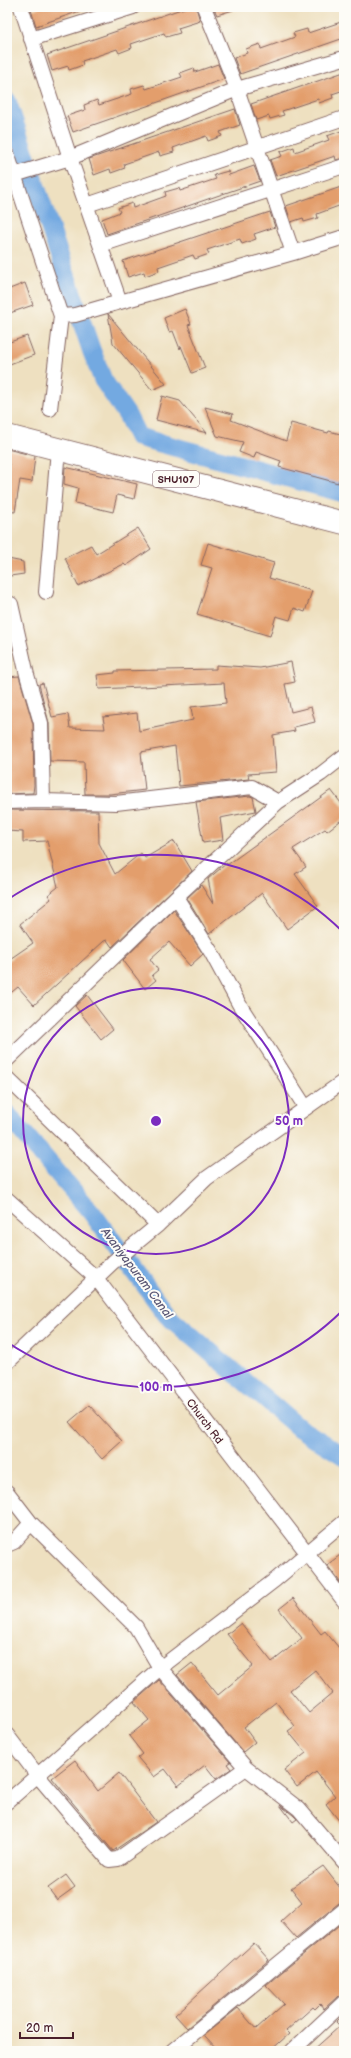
<svg xmlns="http://www.w3.org/2000/svg" width="351" height="2058" viewBox="0 0 351 2058" font-family="'Balsamiq Sans',sans-serif">
  <rect width="100%" height="100%" fill="#fdfcf7"/>
  <filter id="ink" filterUnits="userSpaceOnUse"><feTurbulence type="fractalNoise" baseFrequency=".025" numOctaves="2"/><feDisplacementMap in="SourceGraphic" scale="8" xChannelSelector="R" yChannelSelector="G"/><feConvolveMatrix kernelMatrix="1 2 1 2 8 2 1 2 1" color-interpolation-filters="sRGB"/></filter>
  <filter id="wash" filterUnits="userSpaceOnUse"><feTurbulence type="fractalNoise" baseFrequency=".012" numOctaves="4" result="noise"/><feDisplacementMap in="SourceGraphic" scale="16" xChannelSelector="R" yChannelSelector="G"/><feGaussianBlur stdDeviation="0.9" result="paint"/><feColorMatrix in="noise" values="0 0 0 0 0 0 0 0 0 0 0 0 0 0 0 0 0 1.4 0 .05"/><feComposite in="paint" operator="in"/></filter>
  <g filter="url(#wash)">
    <rect width="100%" height="100%" fill="#eee0c0"/>
    <g fill="none" stroke-linecap="round" stroke-linejoin="round">
      <path stroke="#73a9e1" stroke-width="19" d="M7,101l85,251 11,28 24,35 11,22 206,56
        M7,1114l85,99 75,102 132,113 45,28"/>
    </g>
    <g id="blocks">
      <path fill="#e39e6c" fill-rule="evenodd" d="M41,7h45v2l-50,17 -5,-16z
        M187,7h9l4,14 -22,7 2,5 -14,4 -2,-4 -33,11 1,4 -13,5 -2,-4 -35,12 1,4 -14,5 -1,-4 -16,5 -5,-16z
        M213,7h20v3l-16,5z
        M344,21v17l-104,36 -6,-16 13,-5 -1,-4 14,-5 1,5 34,-12 -2,-4 14,-4 1,4z
        M218,64l6,15 -151,53 -6,-16 18,-6 -1,-5 13,-5 2,5 33,-11 -1,-5 13,-4 2,4 36,-12 -2,-4 14,-5 1,4z
        M344,72v18l-12,4 1,4 -14,5 -1,-4 -36,12 2,4 -14,4 -1,-3 -13,4 -5,-16z
        M235,109l5,16 -20,7 2,4 -14,5 -2,-5 -33,12 1,4 -14,4 -1,-4 -35,12 1,4 -14,5 -1,-4 -16,6 -5,-16z
        M341,131l1,4h2v23l-8,2 -1,-4 -59,20 -6,-16 12,-4 -2,-4 14,-5 1,5 34,-12 -2,-4z
        M254,166l6,15 -153,53 -5,-15 18,-7 -2,-4 14,-5 1,5 33,-12 -1,-4 14,-4 1,3 36,-12 -2,-4 14,-4 1,4z
        M344,186v18l-27,10 1,4 -14,4 -1,-4 -12,4 -5,-16z
        M270,212l5,15 -21,7 2,5 -14,5 -2,-5 -33,11 2,4 -14,5 -2,-4 -35,12 1,4 -14,5 -1,-4 -16,5 -5,-16z
        M25,283l8,22 -26,9v-24z
        M185,309l6,15 -3,1 17,43 -13,5 -11,-27 -1,3 -7,-18 -4,1 -5,-14z
        M108,314l58,70 -14,6 -39,-47z
        M27,336l7,19 -27,10v-22z
        M162,396l18,5 27,32 -51,-13z
        M205,407l28,7 -2,6 55,21 5,-18 37,10 1,-2 15,4v28l-6,20 -59,-16 2,-6 -25,-9 -2,6 -15,-6 4,-10 -26,-6z
        M7,449l28,7 -3,26 -12,-2 -5,32 -8,-1v-34l2,-13h-2z
        M65,467l72,17 -3,15 -17,-4 -4,17 -38,-9 3,-15 -14,-4z
        M138,528l13,21 -25,17 -2,-2 -46,22 -13,-28 26,-13 5,9z
        M208,543l66,20 -5,15 43,13 -7,21 -11,-4 -4,12 -14,-4 -6,20 -73,-22 15,-46 -11,-3z
        M8,559l15,3 1,12 -14,2z
        M291,662l4,20 -10,2 6,28 20,-5 4,15 -21,5 1,4 -22,4 3,37 -28,2 1,5 -70,7 -4,-40 -34,6 4,38 -35,4h-25l-1,-32 -34,-1 -1,-38 -10,-39 4,-1 9,34 16,-3 2,14 35,1 -2,-12 34,-4 2,18 54,-11 -2,-13 35,-4 -2,-20 -125,6 -2,-14 18,-2v-2l101,-2v-4l44,3z
        M19,676l14,48 1,61 -1,8 -26,1v-117z
        M331,790l13,17v11l-17,13 -2,-2 -32,20 13,18 -11,7 23,32 -31,23 -25,-36 -53,41 -22,-36 14,-13 12,19 -5,-25 19,-16v2z
        M250,796l3,1 3,14 -36,7 3,22 -20,3 -7,-41z
        M7,810l91,1 1,32 16,31 26,-21 4,5 29,-17 18,30 -80,76 -5,-7 -3,1 -70,64 -16,-18 -11,9v-35l26,-18 -13,-19 31,-25 -3,-4 10,-8 -11,-46 -24,1v-10l-16,-1z
        M174,910l29,44 -13,12 -21,-24 -19,17 8,11 -6,5 4,5 -11,9 -22,-29z
        M87,995l26,34 -12,10 -26,-33z
        M89,1405l33,36 -20,18 -33,-37z
        M344,1552v35l-17,-22z
        M293,1598l28,36 4,-3 19,23v173l-18,-23 9,-8 -19,-24 -19,15 -13,-17 22,-17 -18,-22 7,-5 -19,-24 -32,25 11,15 -12,10 -66,-77 15,-12 26,32 35,-29 -26,-32 14,-11 31,39 30,-24 -23,-29zM315,1670l18,23 -24,20 -19,-23z
        M159,1680l71,82 -3,2 4,5 -15,10 -11,-14 -27,21 -13,-17 -11,8 -16,-19 5,-4 -14,-18 20,-16 -15,-18z
        M75,1760l23,31 21,-18 37,49 -43,29 -61,-73z
        M280,1805l13,10 4,4 -4,3z
        M323,1866l21,27v9l-5,1 -43,35 -15,-17 21,-19 -11,-14z
        M66,1875l9,12 -18,13 -9,-12z
        M344,1921v73l-6,2 -14,13 -4,-5 -5,5 -2,-2 -27,24 3,3 -19,17h-51l-15,-16 34,-27 18,21 28,-25 -18,-19z
        M254,1943l15,17 -82,68 -12,-13z
        M344,2014v37h-32l28,-25 -4,-4z"/>
    </g>
  </g>
  <g filter="url(#ink)">
    <use href="#blocks" fill-opacity="0" stroke="#83635f" stroke-width="1"/>
    <g fill="none" stroke-linecap="round" stroke-linejoin="round">
      <g stroke="#83635f" stroke-width="16">
        <path id="street" d="M21,7l49,151 50,144 -45,13 -14,1 -11,93
          M204,7l33,82 56,164
          M31,39l102,-32
          M7,153l54,163
          M14,175l56,-17 167,-69 107,-31
          M87,205l257,-87
          M101,245l243,-79
          M120,302l173,-49 51,-16
          M46,592l12,-143
          M7,605l4,-1 16,71 14,48 2,78
          M7,802l36,-1 73,2 136,-16 26,15 43,-28 23,-18
          M176,897l35,55 28,52 67,104
          M7,1060l169,-163 102,-95
          M7,1078l151,147
          M7,1199l89,79 248,323
          M7,1363l106,-101 45,-37 49,-47 137,-97
          M7,1492l24,31 105,104 24,41 86,100 -128,91 -9,1 -71,-84 -31,-41
          M7,1545l7,-3 17,-19
          M246,1768l53,41 45,53
          M7,1802l153,-134 115,-88 69,-58
          M172,2051l172,-141
          M292,2051l52,-49"/>
      </g>
      <g stroke="#83635f" stroke-width="24">
        <path id="primary" d="M7,436l337,87"/>
      </g>
      <use href="#street" stroke="#fff" stroke-width="14"/>
      <use href="#primary" stroke="#fff" stroke-width="22"/>
    </g>
  </g>
  <g fill="none" stroke="#7b2cbf" stroke-width="2">
    <circle cx="156" cy="1121" r="133"/>
    <path d="M342 1311A266 266 0 0 1 7 1342M7 900A266 266 0 0 1 342 931"/>
  </g>
  <g text-anchor="middle" stroke-width="4" stroke-linejoin="round" paint-order="stroke">
    <rect fill="#fdfcf7" stroke="#806168" stroke-width="1" x="153" y="471" width="46" height="16" rx="3"/>
    <g font-size="10" font-weight="bold" fill="#4a1f2b">
      <text x="176" y="483">SHU107</text>
    </g>
    <g font-size="11" fill="#4a1f2b" stroke="#fdfcf7">
      <text transform="translate(205 1421) rotate(53)" y="4">Church Rd</text>
    </g>
    <g font-size="12" font-style="italic" fill="#5a5674" stroke="#fdfcf7">
      <text transform="translate(137 1273) rotate(53)" y="4">Avaniyapuram Canal</text>
    </g>
  </g>
  <circle cx="156" cy="1121" r="6" fill="#7b2cbf" stroke="#fdfcf7" stroke-width="2"/>
  <g font-size="12" text-anchor="middle" font-weight="bold" fill="#7b2cbf" stroke="#fdfcf7" stroke-width="4" stroke-linejoin="round" paint-order="stroke">
    <text x="289" y="1125">50 m</text>
    <text x="156" y="1391">100 m</text>
  </g>
  <rect width="351" height="2058" fill="none" stroke="#fdfcf7" stroke-width="24"/>
  <path d="M20 2032v6h53v-6" fill="none" stroke="#4a1f2b" stroke-width="2"/>
  <text x="26" y="2032" font-size="12" fill="#4a1f2b" stroke="#fdfcf7" stroke-width="3" paint-order="stroke">20 m</text>
</svg>
